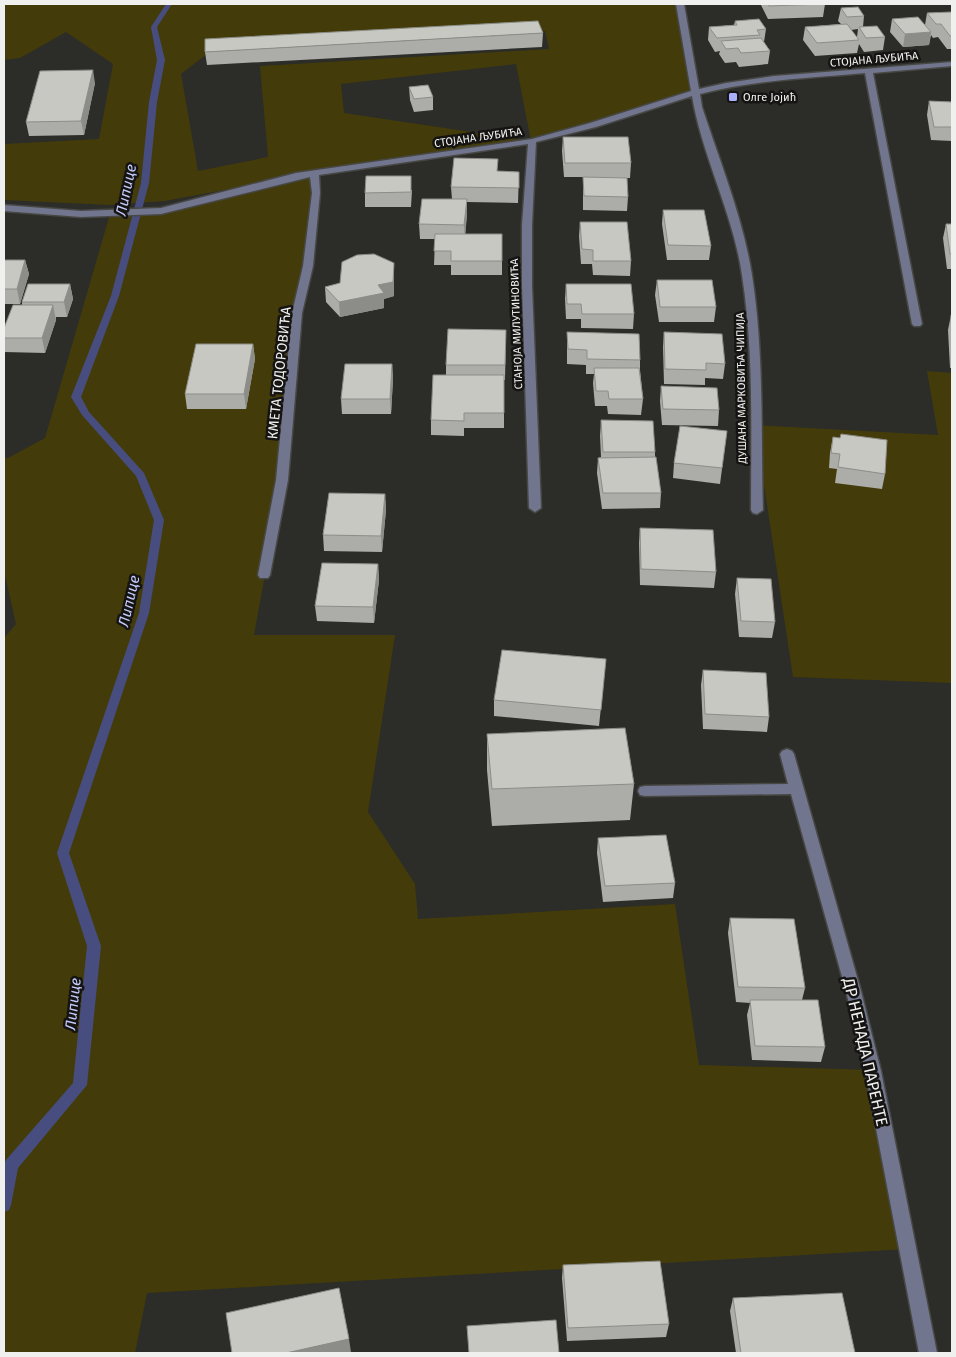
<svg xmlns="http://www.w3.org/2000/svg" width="956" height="1357" viewBox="0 0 956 1357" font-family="'Fira Sans',sans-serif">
  <rect width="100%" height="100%" fill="#2c2c28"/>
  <path fill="#433c0a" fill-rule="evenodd" d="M4,4h677l14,89 -163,48 -218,33 -6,92 -26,214 -28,155h141l-27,177 47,72 3,35 257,-15 24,161 173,5 35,179 -760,44 -12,60h-131v-715l12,-14 -12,-53v-113h4l37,-20 65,-224 40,-1 122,-32 -107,20 -56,4 -105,-5v-56l95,-5 14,-75 -47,-32 -46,26 -16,2zM545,31l4,18 -289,17 8,91 -70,14 -17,-97 35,-27zM516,64l15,77 -187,-28 -3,-29z
    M927,371l25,2v310l-159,-6 -38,-252 183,10z"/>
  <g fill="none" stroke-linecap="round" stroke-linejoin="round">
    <path fill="#484d7f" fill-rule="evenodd" d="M166,4h6l-15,23 8,33 -8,42 -8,81 -30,113 -38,101 8,15 55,61 20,47 -15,93 -80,240 32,93 -14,139 -69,83 -7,37 -2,5 -5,2v-47l2,-5 67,-77 14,-137 -30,-93 82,-240 15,-93 -18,-44 -54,-61 -11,-18 40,-101 30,-113 8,-81 8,-42 -6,-33z"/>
    <g stroke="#474744" stroke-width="3">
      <path id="minor" d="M676,4h8l15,85 27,-6 48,-7 178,-14v4l-79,7 49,251 -2,2h-6l-2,-2 -47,-251c-55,5 -111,7 -165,21l2,13c18,55 41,111 50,168 12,77 9,157 11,235l-6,4 -4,-1 -2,-3c0,-78 3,-158 -9,-235 -9,-62 -40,-119 -50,-179l-96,31 -60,15 -4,83v61l9,222 -6,4 -6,-4 -7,-222v-61l6,-81 -209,31 1,18 -7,73 -11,47 -14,167 -18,95 -2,3h-8l-2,-3 18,-95 16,-167 11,-47 9,-73 -2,-16 -149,37 -80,3 -77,-6v-6l77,6 80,-3 135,-35 236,-34 58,-16 101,-32z
        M787,749l5,2 2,3 67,237 20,80 56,282h-18l-54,-282 -19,-80 -55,-197 -146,2 -5,-1 -2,-4 2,-4 5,-1 143,-2 -8,-30 2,-3z"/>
    </g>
    <use href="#minor" fill="#71758d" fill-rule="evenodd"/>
  </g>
  <path fill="#acaca8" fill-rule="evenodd" d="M761,4h64l-2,13 -55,2 -7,-14z
    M841,8l23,8 -1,11 22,10 -2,13 -19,2 -5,-8 -2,9 -42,3 -12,-16 2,-13 36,-3 -3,-3zM858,29l-1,8 -6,-7z
    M952,12v37h-5l-9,-12 -5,1 -2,-3 -2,10 -26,2 -13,-15 2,-13 33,6 2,-12z
    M735,21l31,8 -2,13 6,9 -2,13 -29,3 -3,-5 -11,1 -6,-9 1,-3 -5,1 -7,-12 1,-13 25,-2z
    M543,33l-1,14 -335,18 -2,-13z
    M95,83l-11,52 -55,1 -3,-14z
    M409,87l24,10v13l-19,2 -4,-12z
    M929,101l23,1v39l-21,-1 -4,-25z
    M563,137l68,26 -1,15h-14l12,19 -1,14 -44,-1v-33h-19l-2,-26z
    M497,171l22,1 -1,31 -51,-1v12l-2,20 37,27v14h-51v-10h-17l1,-26h-15l-1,-15 33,-25 -1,-12z
    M412,190l-1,17h-46v-14z
    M663,210l48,36 -2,14h-42l-5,-36z
    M580,222l51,39 -1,15 -37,-1 -1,-11h-11l-2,-28z
    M946,224h6v45h-5l-4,-31z
    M4,260h21l4,14 -9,30h-16z
    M394,278v18l-10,3v9l-44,9 -14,-15 -1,-15z
    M657,280l59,27 -2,15h-55l-4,-27z
    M70,284l3,15 -6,18h-11v3l-11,33 -41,-1v-14l18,-33v-3z
    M566,284l68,30 -1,15 -52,-1v-9h-15l-1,-20z
    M951,315h1v53h-2l-2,-38z
    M506,330l-1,50h-1v48h-40v8l-33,-1v-15l15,-45v-10z
    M567,332l73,28v10l3,29 -2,16 -33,-1 -1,-8h-12l-2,-23 1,-9h-8v-9l-19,-1z
    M664,332l61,32 -2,15 -18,-1v7l-41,-1 -1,-37z
    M253,344l2,15 -9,50h-59l-2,-15z
    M392,364l1,15 -2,35h-49l-1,-15z
    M661,386l58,24 -1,16 -56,-1 -2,-24z
    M601,420l54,32v5l6,36 -1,15 -58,1 -5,-36 1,-15 3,-1 -1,-21z
    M727,431l-7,53 -47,-6 1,-15z
    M833,437l52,37 -3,15 -47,-6 2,-14 -8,-1 1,-15z
    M385,494l1,16 -4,42 -58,-1 -1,-16z
    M640,528l76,44 -2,16 -74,-3 -1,-42z
    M378,564l1,16 -5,43 -57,-2 -2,-15z
    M737,578l38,44 -3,16 -33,-1 -4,-43z
    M606,659l-7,67 -105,-10v-16z
    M703,670l66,47 -2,15 -64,-3 -2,-44z
    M487,734l147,50 -4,36 -138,6 -5,-56z
    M598,838l77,45 -2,15 -70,4 -6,-49z
    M730,918l75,70 -3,12 23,47 -4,15 -69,-2 -5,-45 3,-12 -14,-1 -8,-69z
    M563,1265l106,59 -3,13 -99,4 -5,-63z
    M733,1298l122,55h-119l-6,-42z"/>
  <path fill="#8c8c88" d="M931,32l-2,13 -26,2 2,-13z
    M93,70l2,13 -11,52 -3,-14z
    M467,199v15l-2,26 -1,-15z
    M25,260l4,14 -9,30 -3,-15z
    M394,263v33l-10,3v9l-44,9 -1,-15 39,-17z
    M70,284l3,15 -6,18 -3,-15z
    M53,305l3,15 -11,33 -3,-15z
    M253,344l2,15 -9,50 -2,-15z
    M392,364l1,15 -2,35 -1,-15z
    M385,494l1,16 -4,42 -1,-16z
    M378,564l1,16 -5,43 -1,-16z
    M349,1339l2,13 -6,1h-59z"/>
  <path fill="#c8c8c3" stroke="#8c8c88" d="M768,4h55l-54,2z
    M858,7l6,9 -17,1 -6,-9z
    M952,12v24h-2l-9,-12h-5l-9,-11z
    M918,17l13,15 -26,2 -13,-15z
    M759,19l7,10 -9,1 3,5 -43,3 -8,-11 28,-2 -2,-4z
    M538,21l5,12 -338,19v-13z
    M847,24l12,16 -42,3 -12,-16z
    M877,26l8,11 -19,1 -7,-11z
    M761,38l9,13 -29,2 -3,-5 -12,1 -5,-8z
    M93,70l-12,51 -55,1 14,-51z
    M428,85l5,12 -19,2 -5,-12z
    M929,101l23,1v25h-18z
    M563,137h65l3,26h-66z
    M454,158l44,1 -1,12 22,1v16l-68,-1z
    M366,176h45v16l-46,1z
    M583,177l44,1 1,19 -44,-1z
    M422,199h45l-3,26 -45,-1z
    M663,210h41l7,36 -43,-1z
    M580,222h47l4,39h-38v-11l-11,-1z
    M946,224h6v31l-2,-1z
    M435,234h67v27h-51v-10h-17z
    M374,254l20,9 -1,19 -15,3 6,8 -45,9 -14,-15 15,-4 2,-21 15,-7z
    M4,260h21l-8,29h-13z
    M657,280h55l4,27h-56z
    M28,284h42l-6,18h-42z
    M566,284h65l3,30h-52l-1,-10h-14z
    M13,305h40l-11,33h-38v-10z
    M951,315h1v21z
    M448,329l58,1 -1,35h-59z
    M567,332l72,2 1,26 -53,-1v-9l-19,-1z
    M664,332l58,2 3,30 -19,-1v7l-41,-1z
    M196,344h57l-9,50h-59z
    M345,364h47l-2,35h-49z
    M594,368h45l4,31h-34l-1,-8h-12z
    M433,375h71v38h-40v8l-33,-1z
    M661,386l56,2 2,22 -56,-1z
    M601,420l52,1 2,31h-52z
    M680,426l47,5 -5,37 -48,-5z
    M841,434l46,6 -2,34 -47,-7 2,-13 -9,-1 2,-16 7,1z
    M656,457l5,36h-58l-5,-35z
    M329,493l56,1 -4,42 -58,-1z
    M640,528l73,2 3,42 -75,-3z
    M322,563l56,1 -5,43 -58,-1z
    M737,578l34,1 4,43 -34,-1z
    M502,650l104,9 -5,51 -107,-10z
    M703,670l63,3 3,44 -64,-3z
    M625,728l9,56 -142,5 -5,-55z
    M666,835l9,48 -70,3 -7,-48z
    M730,918l64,1 11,69 -67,-1z
    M750,1000h68l7,47 -70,-1z
    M660,1261l9,63 -101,4 -5,-63z
    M339,1288l10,51 -63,14h-54l-6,-40z
    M842,1293l13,60h-114l-8,-55z
    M556,1320l3,33h-90l-2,-27z"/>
  <rect fill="#a8b0fc" stroke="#151413" stroke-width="2" x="728" y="92" width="10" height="10" rx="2.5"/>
  <g text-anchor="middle" stroke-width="5" stroke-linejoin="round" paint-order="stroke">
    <g font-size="11" fill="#f0f0ee" stroke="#151413">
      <text transform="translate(874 59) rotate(-5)" y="4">СТОЈАНА ЉУБИЋА</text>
      <text transform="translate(478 137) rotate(-8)" y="4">СТОЈАНА ЉУБИЋА</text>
      <text transform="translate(516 324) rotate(-92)" y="4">СТАНОЈА МИЛУТИНОВИЋА</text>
      <text transform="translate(741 388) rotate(-91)" y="4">ДУШАНА МАРКОВИЋА ЧИПИЈА</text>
    </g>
    <g font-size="11" fill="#f0f0ee" stroke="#151413" text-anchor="start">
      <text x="743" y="101">Олге Јојић</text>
    </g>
    <g font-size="14" fill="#f0f0ee" stroke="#151413">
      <text transform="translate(279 373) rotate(-84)" y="5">КМЕТА ТОДОРОВИЋА</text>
    </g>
    <g font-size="15" font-style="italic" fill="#c5ccfc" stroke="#151413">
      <text transform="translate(126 190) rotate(-78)" y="5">Липице</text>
      <text transform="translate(129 601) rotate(-77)" y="5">Липице</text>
      <text transform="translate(73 1004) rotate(-84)" y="5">Липице</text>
    </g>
    <g font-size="16" fill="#f0f0ee" stroke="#151413">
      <text transform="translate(866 1052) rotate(77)" y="6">ДР НЕНАДА ПАРЕНТЕ</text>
    </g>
  </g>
  <rect width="956" height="1357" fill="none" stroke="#f0f0ee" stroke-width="10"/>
</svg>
